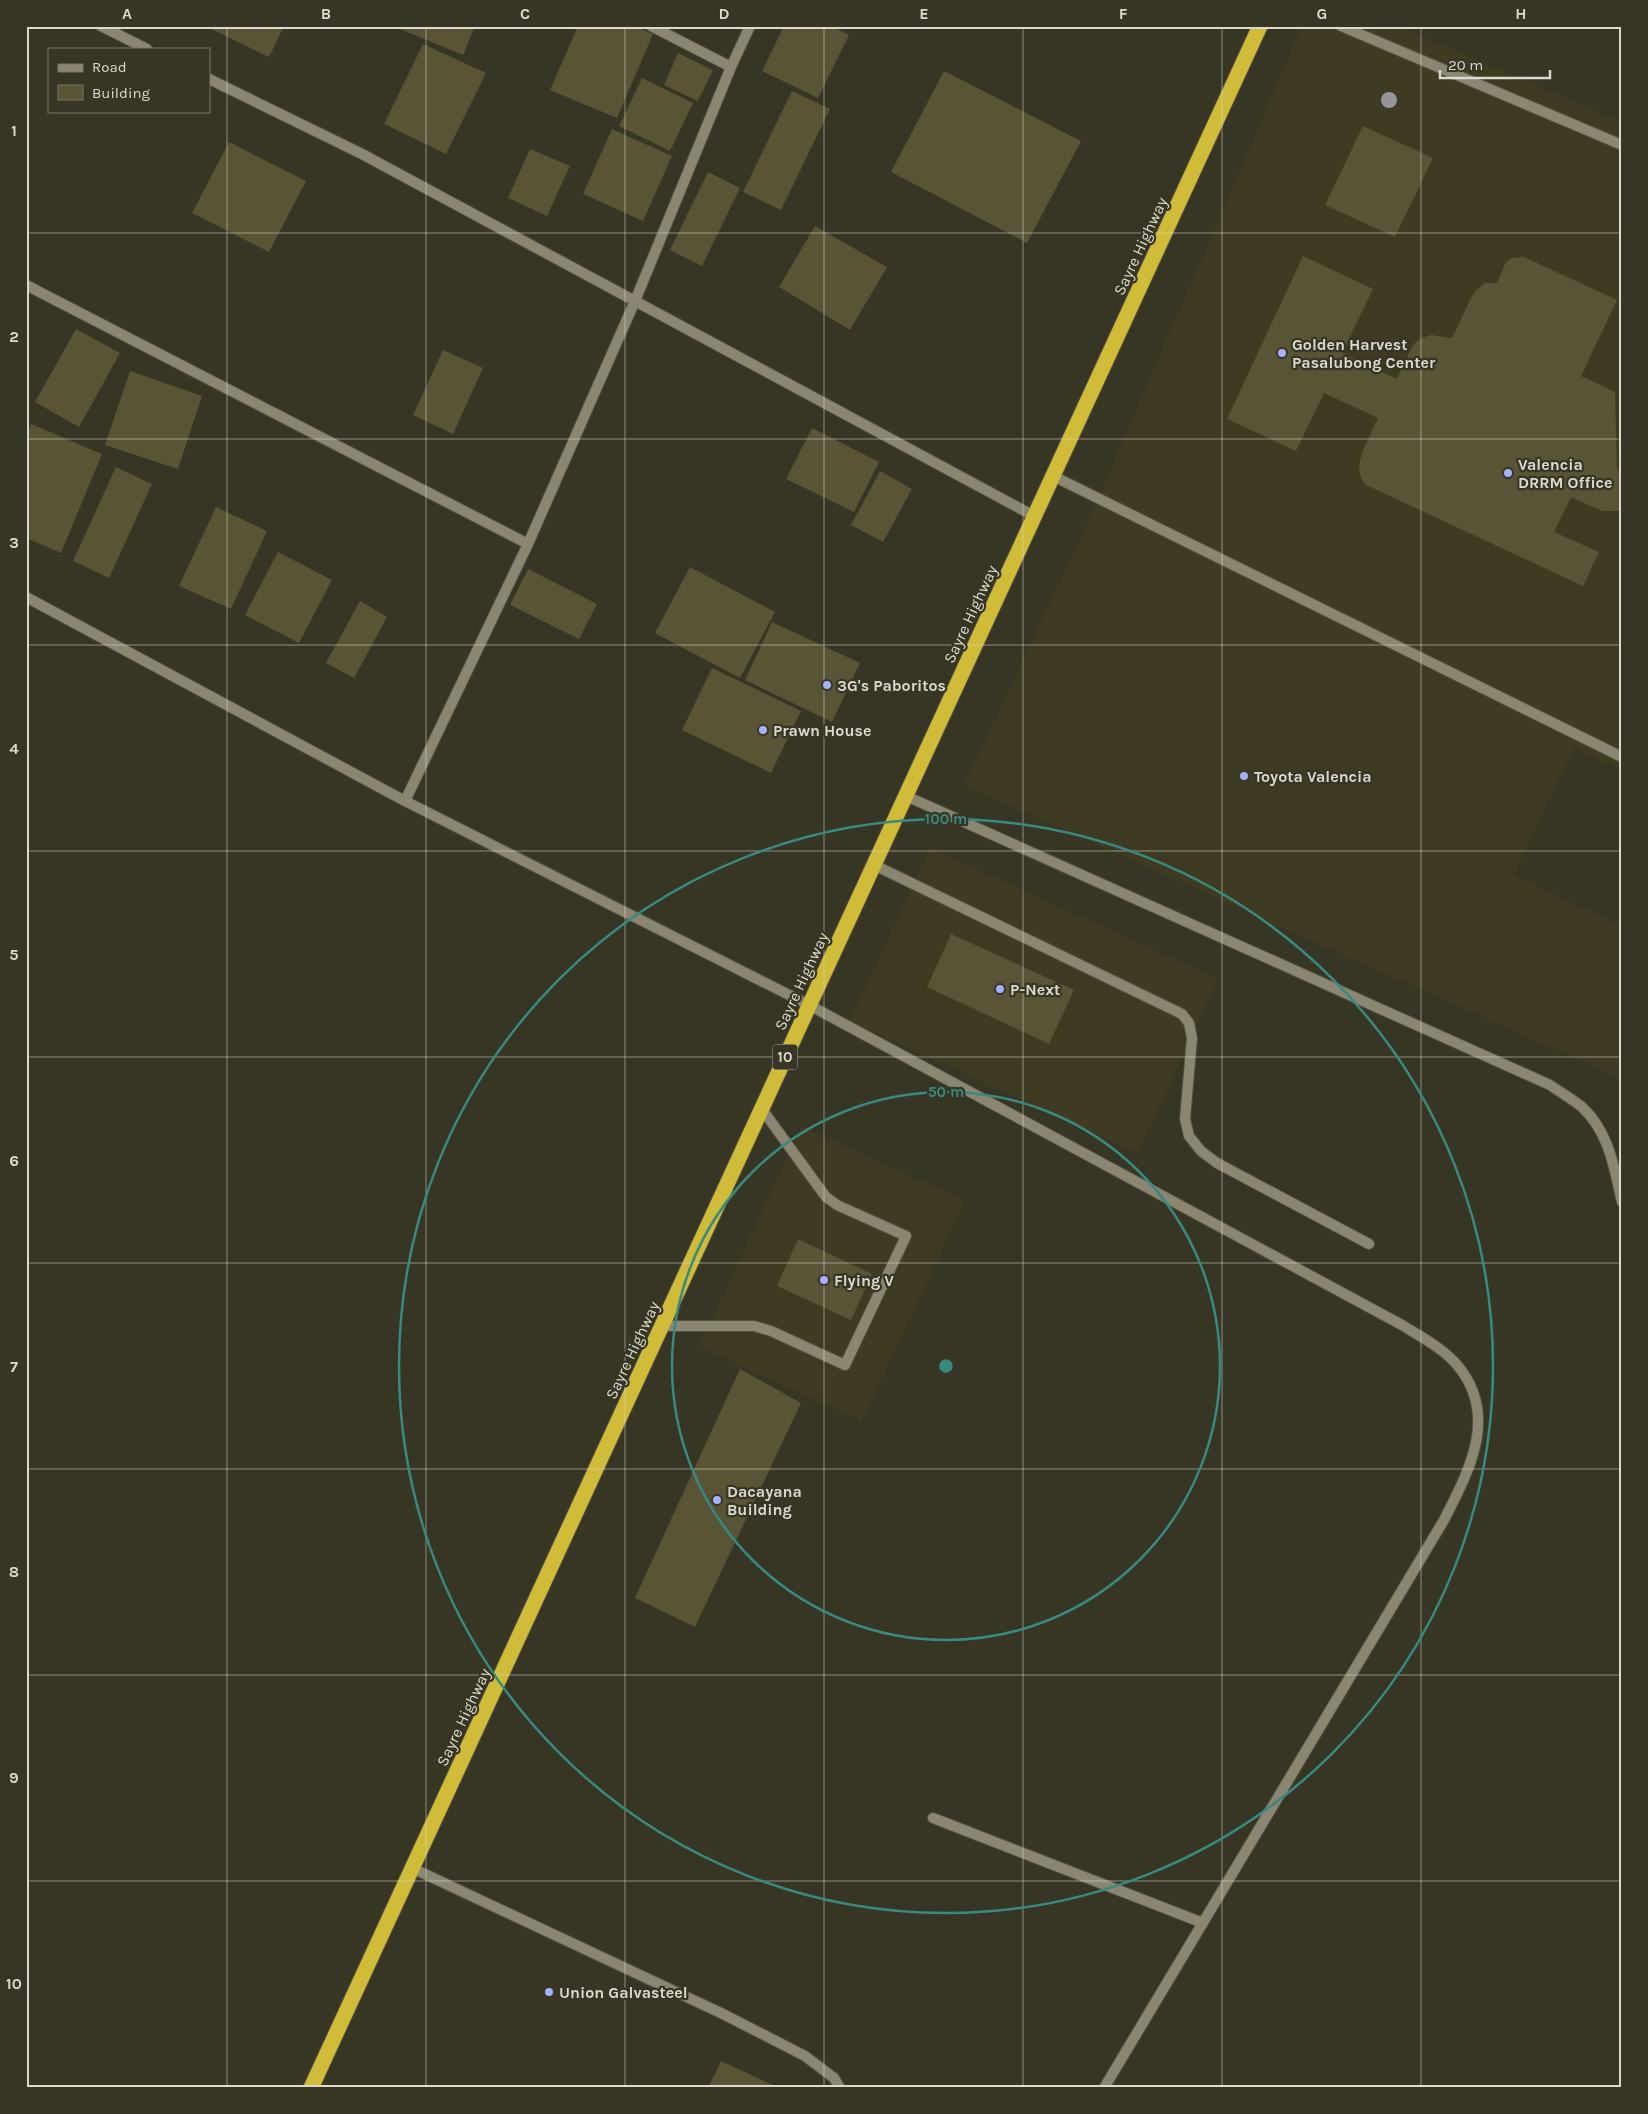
<svg xmlns="http://www.w3.org/2000/svg" width="1648" height="2114" viewBox="0 0 1648 2114" font-family="Karla,sans-serif">
  <rect width="100%" height="100%" fill="#373523"/>
  <path fill="#3f3b22" d="M1302,26h96l224,96v648l-48,-22 -60,127 108,51v153l-658,-294 124,-263z
    M930,848l288,131 -80,174 -288,-132z
    M802,1126l163,75 -103,220 -163,-75z"/>
  <path fill="#595435" d="M205,26h79l-15,31z
    M393,26h82l-12,29z
    M578,26h56l19,8 -36,84 -67,-28z
    M784,26h47l18,9 -31,63 -56,-27z
    M423,44l63,29 -40,81 -62,-30z
    M678,53l35,17 -15,31 -34,-16z
    M944,71l137,70 -54,102 -136,-71z
    M642,78l51,25 -23,48 -51,-25z
    M792,91l38,18 -49,101 -38,-18z
    M1363,126l70,32 -38,79 -70,-32z
    M612,129l60,27 -29,65 -60,-27z
    M229,142l77,39 -37,71 -77,-39z
    M530,149l40,17 -23,50 -39,-18z
    M708,172l32,16 -38,78 -32,-16z
    M815,226l72,41 -37,63 -71,-43z
    M1303,256l70,33 -31,64 55,26 16,-34 8,-7 10,-3 21,3 22,-46 11,-9h12l9,-21 6,-4 12,-1 93,43 -36,76 34,16 2,79h5v40h-20l-31,-14 -17,35 45,20 -16,34 -217,-101 -4,-5 -3,-9 1,-10 3,-11 15,-32 -54,-25 -28,58 -69,-32z
    M76,329l44,24 -41,74 -44,-25z
    M443,350l40,18 -30,66 -40,-19z
    M130,371l72,25 -24,73 -73,-24z
    M31,424l71,30 -41,99 -35,-15v-102z
    M812,428l67,34 -25,50 -68,-33z
    M116,467l36,17 -43,94 -36,-17z
    M880,471l32,18 -29,53 -32,-17z
    M216,507l51,24 -36,78 -52,-23z
    M278,552l54,28 -33,63 -54,-28z
    M690,567l85,45 -35,66 -85,-45z
    M528,569l69,35 -18,35 -69,-34z
    M360,601l27,16 -33,61 -28,-15z
    M772,622l88,41 -28,59 -87,-42z
    M712,668l89,43 -30,62 -89,-43z
    M951,934l123,56 -25,54 -122,-57z
    M798,1239l74,35 -21,46 -74,-34z
    M740,1369l61,34 -106,224 -60,-29z
    M721,2061l58,27h-71z"/>
  <g fill="none" stroke-linecap="round" stroke-linejoin="round">
    <g stroke="#545142" stroke-width="12">
      <path id="lane" d="M1341,26l281,119
        M1053,476l569,281
        M874,865l308,149 7,9 3,15 -7,81 4,17 12,15 16,12 152,81
        M662,1326h92l17,5 74,34 61,-129 -69,-31 -11,-8 -65,-89
        M933,1818l270,105
        M412,1868l311,146 82,42 29,22 6,10"/>
    </g>
    <g stroke="#545142" stroke-width="12">
      <path id="street" d="M101,26l46,23
        M651,26l80,41
        M209,79l153,75 672,362
        M26,285l502,259
        M26,597l379,204 404,204 593,320c19,12 41,23 56,41 41,50 11,105 -14,154l-340,568
        M906,796l644,289c10,7 22,14 32,22 27,25 32,60 40,95
        M405,801l123,-257 107,-243 96,-234 19,-41"/>
    </g>
    <g stroke="#545142" stroke-width="17">
      <path id="highway" d="M311,2088l949,-2062"/>
    </g>
    <use href="#lane" stroke="#8a8672" stroke-width="10"/>
    <use href="#street" stroke="#8a8672" stroke-width="10"/>
    <use href="#highway" stroke="#d0bc39" stroke-width="15"/>
  </g>
  <circle fill="#939599" cx="1389" cy="100" r="8"/>
  <path fill="none" stroke="#dcdacf" stroke-width="1" stroke-opacity="0.55" d="M227,26v2062M426,26v2062M625,26v2062M824,26v2062M1023,26v2062M1222,26v2062M1421,26v2062M26,233h1596M26,439h1596M26,645h1596M26,851h1596M26,1057h1596M26,1263h1596M26,1469h1596M26,1675h1596M26,1881h1596"/>
  <g fill="none" stroke="#388a81" stroke-width="2.5">
    <circle cx="946" cy="1366" r="274"/>
    <circle cx="946" cy="1366" r="547"/>
  </g>
  <g fill="#a5b1fc" stroke="#373523" stroke-width="2">
    <circle cx="1282" cy="353" r="5"/>
    <circle cx="1508" cy="473" r="5"/>
    <circle cx="827" cy="685" r="5"/>
    <circle cx="763" cy="730" r="5"/>
    <circle cx="1244" cy="776" r="5"/>
    <circle cx="1000" cy="989" r="5"/>
    <circle cx="824" cy="1280" r="5"/>
    <circle cx="717" cy="1500" r="5"/>
    <circle cx="549" cy="1992" r="5"/>
  </g>
  <g text-anchor="middle" stroke-width="4.5" stroke-linejoin="round" paint-order="stroke">
    <rect fill="#373523" stroke="#aaa89b" stroke-width="1" x="772.5" y="1044.5" width="25" height="25" rx="4"/>
    <g font-size="15" font-weight="bold" fill="#dcdacf">
      <text x="785" y="1062">10</text>
    </g>
    <g font-size="16" fill="#dcdacf" stroke="#373523">
      <text transform="translate(1140 246) rotate(-65)" y="6">Sayre Highway</text>
      <text transform="translate(970 614) rotate(-65)" y="6">Sayre Highway</text>
      <text transform="translate(801 981) rotate(-65)" y="6">Sayre Highway</text>
      <text transform="translate(632 1350) rotate(-65)" y="6">Sayre Highway</text>
      <text transform="translate(463 1717) rotate(-65)" y="6">Sayre Highway</text>
    </g>
    <g font-size="16" font-weight="bold" fill="#dcdacf" stroke="#373523" text-anchor="start">
      <text x="1292" y="350">Golden Harvest<tspan x="1292" dy="18">Pasalubong Center</tspan></text>
      <text x="1518" y="470">Valencia<tspan x="1518" dy="18">DRRM Office</tspan></text>
      <text x="837" y="691">3G's Paboritos</text>
      <text x="773" y="736">Prawn House</text>
      <text x="1254" y="782">Toyota Valencia</text>
      <text x="1010" y="995">P-Next</text>
      <text x="834" y="1286">Flying V</text>
      <text x="727" y="1497">Dacayana<tspan x="727" dy="18">Building</tspan></text>
      <text x="559" y="1998">Union Galvasteel</text>
    </g>
  </g>
  <circle cx="946" cy="1366" r="8" fill="#388a81" stroke="#373523" stroke-width="2.5"/>
  <g font-size="15" text-anchor="middle" font-weight="bold" fill="#388a81" stroke="#373523" stroke-width="4.5" stroke-linejoin="round" paint-order="stroke">
    <text x="946" y="824">100 m</text>
    <text x="946" y="1097">50 m</text>
  </g>
  <rect width="1648" height="2114" fill="none" stroke="#373523" stroke-width="55"/>
  <rect x="48" y="48" width="162" height="65" fill="#373523" stroke="#797768"/>
  <rect x="58" y="64" width="25" height="8" fill="#8a8672" stroke="#797768"/>
  <text x="92" y="72" font-size="15" fill="#dcdacf">Road</text>
  <rect x="58" y="85" width="25" height="15" fill="#595435" stroke="#797768"/>
  <text x="92" y="98" font-size="15" fill="#dcdacf">Building</text>
  <path d="M1440 70v8h110v-8" fill="none" stroke="#dcdacf" stroke-width="2.5"/>
  <text x="1448" y="70" font-size="15" fill="#dcdacf" stroke="#373523" stroke-width="4" paint-order="stroke">20 m</text>
  <rect x="28" y="28" width="1592" height="2058" fill="none" stroke="#dcdacf" stroke-width="2"/>
  <g font-size="16" text-anchor="middle" font-weight="bold" fill="#dcdacf">
    <text x="127" y="19">A</text>
    <text x="326" y="19">B</text>
    <text x="525" y="19">C</text>
    <text x="724" y="19">D</text>
    <text x="924" y="19">E</text>
    <text x="1123" y="19">F</text>
    <text x="1322" y="19">G</text>
    <text x="1521" y="19">H</text>
    <text x="14" y="136">1</text>
    <text x="14" y="342">2</text>
    <text x="14" y="548">3</text>
    <text x="14" y="754">4</text>
    <text x="14" y="960">5</text>
    <text x="14" y="1166">6</text>
    <text x="14" y="1372">7</text>
    <text x="14" y="1577">8</text>
    <text x="14" y="1783">9</text>
    <text x="14" y="1989">10</text>
  </g>
</svg>
